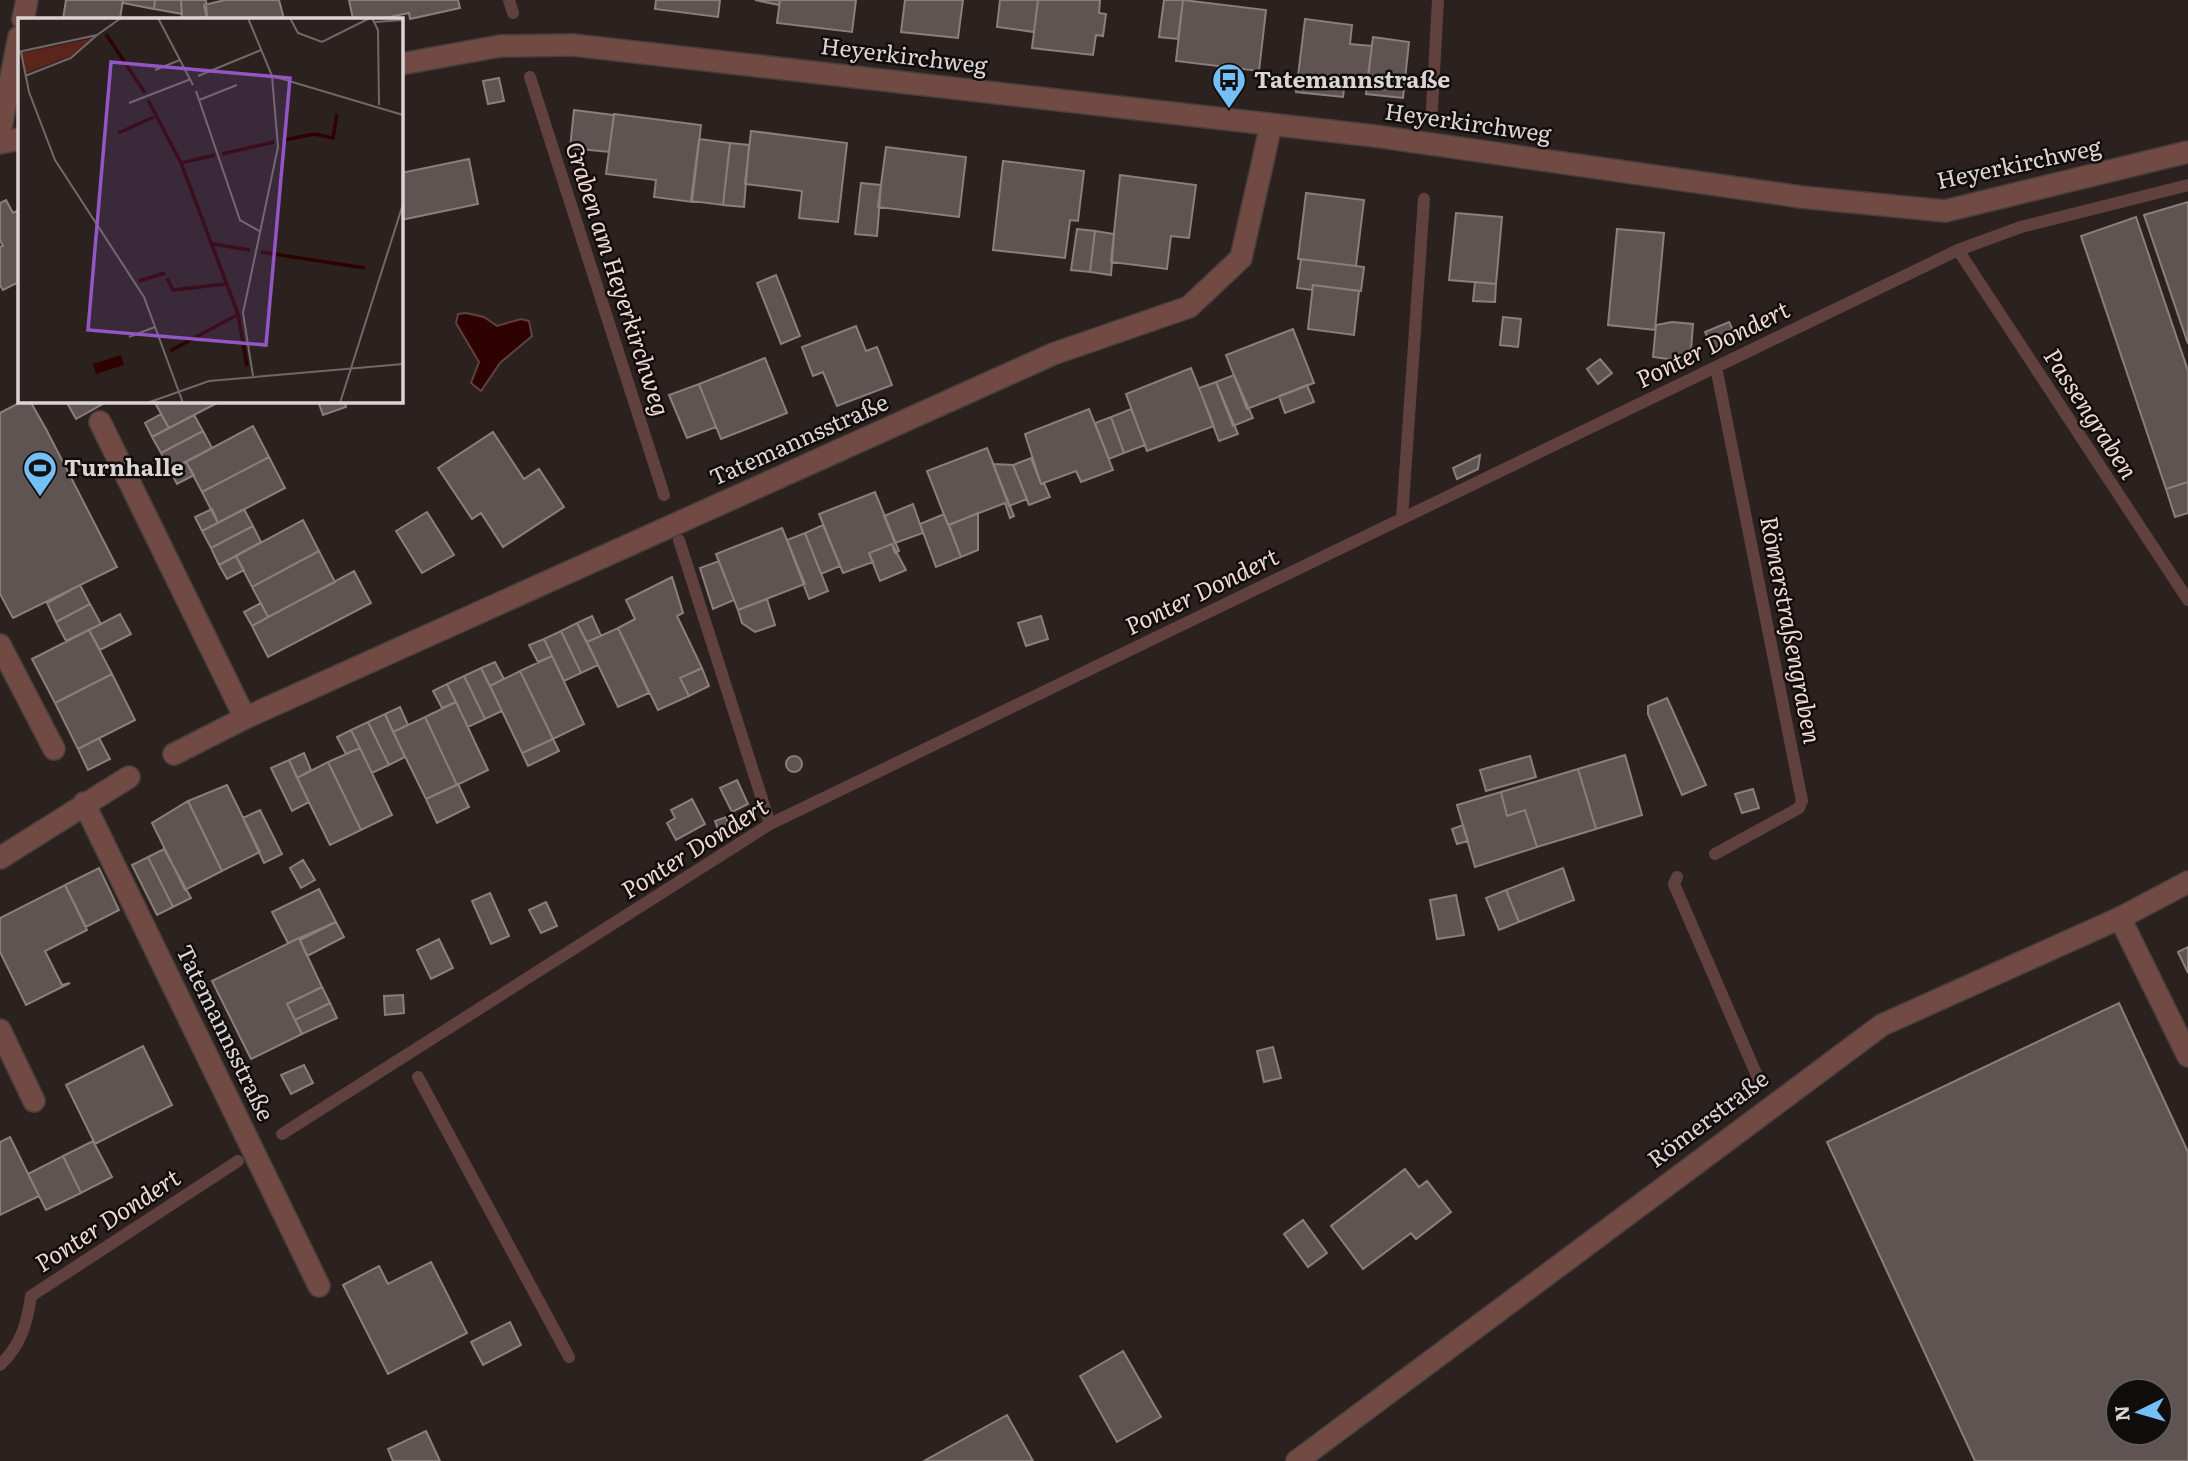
<svg xmlns="http://www.w3.org/2000/svg" width="2188" height="1461" viewBox="0 0 2188 1461" font-family="Literata,serif">
  <rect width="100%" height="100%" fill="#2b2220"/>
  <path fill="#2d0200" stroke="#61413f" stroke-width="2" d="M466,313l18,4 13,9 24,-7 8,2 3,15 -32,27 -19,28 -10,-8 8,-21 -23,-39 2,-9z"/>
  <g fill="none" stroke-linecap="round" stroke-linejoin="round">
    <path stroke="#61413f" stroke-width="12" d="M509,0l4,13
      M530,77l134,418
      M1432,109l6,-109
      M1958,250l230,350
      M1402,519l22,-320
      M679,540l91,284
      M1715,854l84,-46 3,-7 -86,-434
      M1677,877l-3,7 84,194
      M418,1077l151,280
      M282,1134l488,-310 1188,-574 63,-23 167,-42
      M0,1365c21,-20 27,-41 31,-69l207,-135"/>
  </g>
  <path fill="#5f5452" stroke="#8b7f7d" stroke-width="2" fill-rule="evenodd" d="M66,0h57l-3,19h-57z
    M123,0h32l-1,9 -31,-6z
    M155,0h26l1,14 -28,-5z
    M181,0h25l1,19h-25z
    M225,0h54l5,19h-77l-3,-14z
    M349,0h109l2,8 -50,11 -1,-6 -28,6h-28z
    M656,0h64l-2,17 -63,-8z
    M755,0h25l-1,5z
    M780,0h76l-4,32 -75,-9z
    M905,0h58l-5,38 -57,-6z
    M1000,0h38l-4,32 -37,-5z
    M1038,0h62l-1,13 7,1 -3,22 -7,-1 -3,20 -61,-7z
    M1164,0h19l-5,39 -19,-2z
    M1183,0l83,10 -7,61 -83,-10z
    M1305,19l47,6 -2,19 22,2 -5,37 -22,-2 -2,16 -47,-5z
    M1373,37l36,5 -6,56 -37,-4z
    M499,78l5,23 -16,3 -5,-23z
    M574,110l40,5 -5,37 -39,-4z
    M614,114l87,11 -9,77 -38,-5 2,-17 -50,-6z
    M751,131l96,12 -9,79 -39,-4 3,-27 -57,-7z
    M699,139l31,4 -7,62 -32,-4z
    M730,143l19,2 -5,62 -21,-2z
    M886,147l80,10 -7,60 -81,-10z
    M469,159l9,45 -77,16v-47z
    M1003,161l81,10 -6,50 -8,-1 -5,38 -72,-8z
    M1120,175l76,10 -7,53 -18,-2 -4,33 -56,-7z
    M861,183l20,2 -4,51 -22,-2z
    M1306,193l58,7 -8,66 -58,-7z
    M6,200l7,13 6,-3v72l-16,8 -3,-5v-38l3,-1 -3,-6v-37z
    M2188,202v142l-44,-129z
    M1456,213l46,4 -6,67 -47,-4z
    M2136,217l52,154v111l-22,7 -85,-253z
    M1077,229l18,2 -5,41 -19,-2z
    M1617,229l47,4 -9,97 -47,-5z
    M1095,231l19,3 -3,41 -21,-3z
    M1301,259l63,8 -3,24 -48,-6 -1,5 -15,-2z
    M776,275l24,61 -19,8 -24,-61z
    M1475,282l21,2 -1,18 -22,-1z
    M1313,285l46,6 -5,44 -46,-6z
    M1503,317l18,2 -3,28 -18,-2z
    M1672,322l21,2 -3,38 -37,-5 3,-32z
    M1729,322l8,17 -24,10 -8,-17z
    M856,326l10,25 11,-4 15,38 -55,21 -14,-34 -10,4 -11,-29z
    M1293,329l21,54 -67,26 -21,-54z
    M765,358l22,55 -66,26 -22,-55z
    M1600,359l12,14 -14,11 -11,-15z
    M1191,368l23,58 -67,25 -21,-57z
    M1234,375l19,43 -20,8 -17,-44z
    M1216,382l22,52 -19,7 -20,-53z
    M699,384l17,43 -29,11 -18,-43z
    M1307,385l7,17 -29,11 -6,-17z
    M23,401h7l16,28 71,138 -104,51 -13,-24v-181z
    M66,401h42l-32,18z
    M154,401h67l-52,27z
    M318,401h26l2,6 -23,8z
    M1089,409l24,61 -32,12 -5,-11 -35,13 -16,-50z
    M1131,409l14,36 -21,8 -13,-36z
    M161,414l8,14 -17,9 -7,-14z
    M194,415l9,16 -42,22 -9,-16z
    M1111,417l13,36 -15,6 -14,-36z
    M253,426l16,31 -67,35 -16,-30z
    M203,431l9,17 -42,22 -9,-17z
    M493,432l31,47 15,-10 25,38 -61,40 -22,-34 -9,6 -34,-51z
    M987,448l27,68 -4,2 -5,-15 -57,22 -21,-54z
    M1480,455l-2,14 -21,10 -4,-11z
    M269,457l16,31 -67,35 -16,-31z
    M1031,458l10,26 3,-1 6,14 -21,8 -16,-40z
    M186,462l8,13 -17,9 -7,-14z
    M993,464l20,1 14,34 -18,7z
    M2188,482v31l-13,4 -9,-28z
    M875,492l24,59 -4,2 -3,-9 -23,9 4,9 -30,11 -24,-59z
    M913,504l10,29 -28,10 -11,-27z
    M212,509l6,14 -16,8 -7,-14z
    M244,509l9,17 -42,22 -9,-17z
    M427,512l27,43 -32,18 -26,-42z
    M978,513v37l-17,7 -12,-32z
    M944,514l17,43 -25,10 -16,-43z
    M303,520l16,31 -67,36 -16,-31z
    M823,525l17,41 -19,8 -16,-41z
    M253,526l8,16 -42,23 -8,-17z
    M782,528l23,56 -67,26 -22,-56z
    M805,533l23,58 -19,8 -22,-59z
    M892,544l14,26 -26,11 -11,-28z
    M319,551l16,31 -67,35 -16,-30z
    M236,556l8,14 -17,9 -8,-14z
    M719,561l15,39 -21,9 -13,-41z
    M354,571l17,32 -103,54 -16,-31z
    M672,577l11,36 -6,3 25,52 -22,10 9,18 -31,14 -40,-82 17,-9 -9,-19z
    M80,585l10,19 -34,18 -9,-19z
    M767,599l8,26 -20,7 -13,-9 -4,-13z
    M261,603l7,14 -16,9 -8,-14z
    M90,604l11,20 -35,17 -10,-19z
    M120,614l11,20 -31,16 -11,-20z
    M592,616l9,20 -14,6 -10,-19z
    M1041,616l7,23 -22,7 -8,-23z
    M577,623l21,42 -17,8 -20,-42z
    M618,628l31,65 -31,14 -31,-65z
    M89,630l23,44 -57,29 -23,-44z
    M561,631l20,42 -17,8 -20,-42z
    M544,639l8,17 -14,6 -9,-17z
    M552,656l32,68 -31,15 -33,-68z
    M495,662l9,17 -14,7 -9,-18z
    M481,668l21,43 -17,8 -21,-43z
    M702,668l7,18 -20,10 -9,-18z
    M520,671l33,68 -31,14 -32,-67z
    M112,674l23,46 -57,29 -23,-46z
    M464,676l21,43 -17,8 -21,-43z
    M447,684l9,18 -14,6 -9,-17z
    M1667,698l39,87 -24,10 -34,-81v-8z
    M456,702l32,68 -31,15 -32,-68z
    M400,707l8,18 -15,7 -8,-18z
    M385,714l20,43 -16,8 -21,-43z
    M425,717l32,68 -31,14 -33,-67z
    M368,722l21,43 -17,8 -21,-43z
    M351,730l9,18 -14,6 -9,-17z
    M99,738l11,21 -22,11 -10,-21z
    M553,739l6,12 -31,15 -6,-13z
    M360,748l32,67 -31,15 -33,-68z
    M304,753l7,17 -14,8 -8,-18z
    M1625,755l17,60 -46,14 -18,-60z
    M786 764a8 8 0 1 1 16 0a8 8 0 1 1-16 0Z
    M1530,756l6,21 -50,14 -6,-21z
    M289,760l20,42 -17,9 -21,-43z
    M328,762l33,68 -31,15 -33,-67z
    M1578,769l18,60 -59,18 -12,-37 -18,6 -6,-24z
    M737,780l11,24 -16,8 -12,-24z
    M458,784l11,23 -32,16 -11,-24z
    M227,785l33,67 -38,19 -34,-70z
    M1753,789l6,19 -17,5 -7,-19z
    M1501,792l6,24 18,-6 12,37 -62,20 -18,-62z
    M692,799l13,25 -29,16 -9,-17 8,-5 -4,-8z
    M188,801l34,70 -37,19 -33,-67z
    M260,810l22,44 -18,9 -21,-45z
    M726,817l4,11 -11,4 -4,-11z
    M1463,825l5,16 -11,3 -5,-15z
    M164,849l27,49 -18,9 -25,-50z
    M148,857l25,50 -16,8 -25,-50z
    M303,860l12,20 -14,8 -11,-20z
    M99,868l20,42 -33,17 -21,-42z
    M1563,868l11,32 -55,22 -13,-32z
    M65,885l22,45 -42,21 17,34 8,-2 -44,22 -26,-53v-34z
    M319,889l17,33 -48,21 -16,-31z
    M1506,890l13,32 -20,8 -13,-32z
    M490,893l19,43 -18,8 -19,-43z
    M1456,895l8,40 -27,4 -7,-39z
    M546,902l11,24 -16,7 -12,-23z
    M336,922l8,15 -37,19 -7,-16z
    M299,938l23,49 -35,17 15,30 -51,25 -39,-78z
    M439,939l14,29 -22,11 -14,-29z
    M2188,947v26l-10,-21z
    M322,987l8,16 -35,17 -8,-16z
    M403,995l1,18 -19,2 -1,-19z
    M330,1003l7,15 -35,16 -7,-14z
    M2119,1003l69,149v309h-213l-148,-319zM2118,1391h42v42h-42z
    M143,1046l29,59 -77,39 -29,-59z
    M1273,1047l8,31 -17,4 -7,-31z
    M304,1065l9,18 -22,11 -10,-19z
    M10,1137l29,59 -39,19v-73z
    M93,1141l19,36 -31,16 -18,-37z
    M63,1156l18,37 -35,17 -18,-36z
    M1405,1169l14,18 8,-6 24,31 -35,27 -5,-6 -48,36 -32,-43z
    M1303,1220l24,33 -19,14 -24,-33z
    M431,1262l36,71 -79,41 -45,-89 36,-19 9,18z
    M510,1322l11,23 -38,20 -12,-23z
    M1123,1351l38,66 -44,25 -37,-66z
    M1007,1415l26,46h-109z
    M426,1431l14,30h-47l-5,-12z"/>
  <g fill="none" stroke-linecap="round" stroke-linejoin="round">
    <g stroke="#473e3d" stroke-width="24">
      <path id="lane" d="M2120,918l68,138"/>
    </g>
    <g stroke="#473e3d" stroke-width="24">
      <path id="street" d="M23,19l4,-19
        M401,64l99,-18 73,-1 802,91 426,61 144,14 243,-59
        M0,132l19,-95
        M0,143l19,-4
        M100,422l145,296
        M0,645l54,104
        M174,754l71,-36 808,-364 136,-47 52,-49 30,-133
        M84,803l235,483
        M0,858l129,-81
        M0,1030l34,71
        M1297,1461l585,-436 238,-107 68,-36"/>
    </g>
    <use href="#lane" stroke="#714a43" stroke-width="21"/>
    <use href="#street" stroke="#714a43" stroke-width="21"/>
  </g>
  <defs>
    <g id="bus-pin" transform="scale(1.75)"><path d="M0 17L-7.5 6A9.5 9.5 0 1 1 7.5 6Z" fill="#74c0f6" stroke="#110d0c"/><path d="M-5-6H5V4H4V6H2V4H-2V6H-4V4H-5ZM-3.5-4V0h7V-4ZM-3.5 1.2v1.5H-2V1.2ZM2 1.2v1.5H3.5V1.2Z" fill="#111"/></g>
    <g id="stadium-pin" transform="scale(1.75)"><path d="M0 17L-7.5 6A9.5 9.5 0 1 1 7.5 6Z" fill="#74c0f6" stroke="#110d0c"/><path d="M0-5a6.5 5 0 1 0 0 10a6.5 5 0 1 0 0-10ZM-3.5-1.8h7v3.6h-7Z" fill="#111"/></g>
  </defs>
  <g fill-rule="evenodd">
    <use href="#bus-pin" x="1229" y="80"/>
    <use href="#stadium-pin" x="40" y="468"/>
  </g>
  <g text-anchor="middle" stroke-width="5" stroke-linejoin="round" paint-order="stroke">
    <g font-size="23" fill="#dbd4d3" stroke="#110d0c">
      <text transform="translate(904 56) rotate(7)" y="8">Heyerkirchweg</text>
      <text transform="translate(1468 123) rotate(8)" y="8">Heyerkirchweg</text>
      <text transform="translate(2019 164) rotate(-12)" y="8">Heyerkirchweg</text>
      <text transform="translate(799 440) rotate(-24)" y="8">Tatemannsstraße</text>
      <text transform="translate(225 1033) rotate(64)" y="8">Tatemannsstraße</text>
      <text transform="translate(1708 1119) rotate(-37)" y="8">Römerstraße</text>
    </g>
    <g font-size="23" font-weight="bold" fill="#dbd4d3" stroke="#110d0c" text-anchor="start">
      <text x="1254" y="88">Tatemannstraße</text>
      <text x="64" y="476">Turnhalle</text>
    </g>
    <g font-size="24" font-style="italic" fill="#f1d7d2" stroke="#110d0c">
      <text transform="translate(617 279) rotate(72)" y="8">Graben am Heyerkirchweg</text>
      <text transform="translate(1713 345) rotate(-26)" y="8">Ponter Dondert</text>
      <text transform="translate(2090 414) rotate(57)" y="8">Passengraben</text>
      <text transform="translate(1202 592) rotate(-26)" y="8">Ponter Dondert</text>
      <text transform="translate(1790 630) rotate(79)" y="8">Römerstraßengraben</text>
      <text transform="translate(695 849) rotate(-32)" y="8">Ponter Dondert</text>
      <text transform="translate(108 1221) rotate(-33)" y="8">Ponter Dondert</text>
    </g>
  </g>
  <g transform="translate(18 18)">
    <rect width="385" height="385" fill="#2b2220"/>
    <path d="M76,20l-23,18 -45,17 -4,-20z" fill="#5b251d"/>
    <path d="M103,337l3,10 -28,9 -3,-10z" fill="#2d0200"/>
    <path fill="none" stroke="#2d0200" stroke-width="3.5" d="M88,16l39,59M130,82l33,63 57,151 9,52M100,115l36,-16M265,122l32,-6 18,4 4,-24M204,136l52,-12M163,145l34,-8M195,226l37,6M243,234l104,16M149,260l6,12 52,-6M121,263l26,-8M152,333l67,-36"/>
    <path fill="none" stroke="#716968" stroke-width="2" d="M140,0l35,67M230,0l24,58 131,39M272,0l8,15 24,9 48,-24M354,0l6,12 1,75M357,4l28,-2M0,34l79,-17 24,-17M3,34l8,40 26,68 89,137 39,106M137,52l25,-10M7,58l46,-18 26,-23M180,58l63,-26M178,73l44,129 21,12M181,82l38,-15M111,85l62,-24M111,319l26,-10M235,358l-10,-63 35,-166 -6,-71M129,385l62,-22 194,-17M322,385l63,-199"/>
    <path fill="#9356c4" fill-opacity="0.15" stroke="#9356c4" stroke-width="3.5" d="M93,44l179,16 -24,267 -178,-15z"/>
    <rect width="385" height="385" fill="none" stroke="#dbd4d3" stroke-width="3.5"/>
  </g>
  <g transform="translate(2139 1412) rotate(265)"><circle r="33" fill="#110d0c" stroke="#625d5c" stroke-width="2"/>
  <path d="M0-5L12 26L0 18L-12 26Z" fill="#74c0f6"/>
  <text y="-10" font-size="19" font-weight="bold" text-anchor="middle" fill="#dbd4d3">N</text>
  </g>
</svg>
